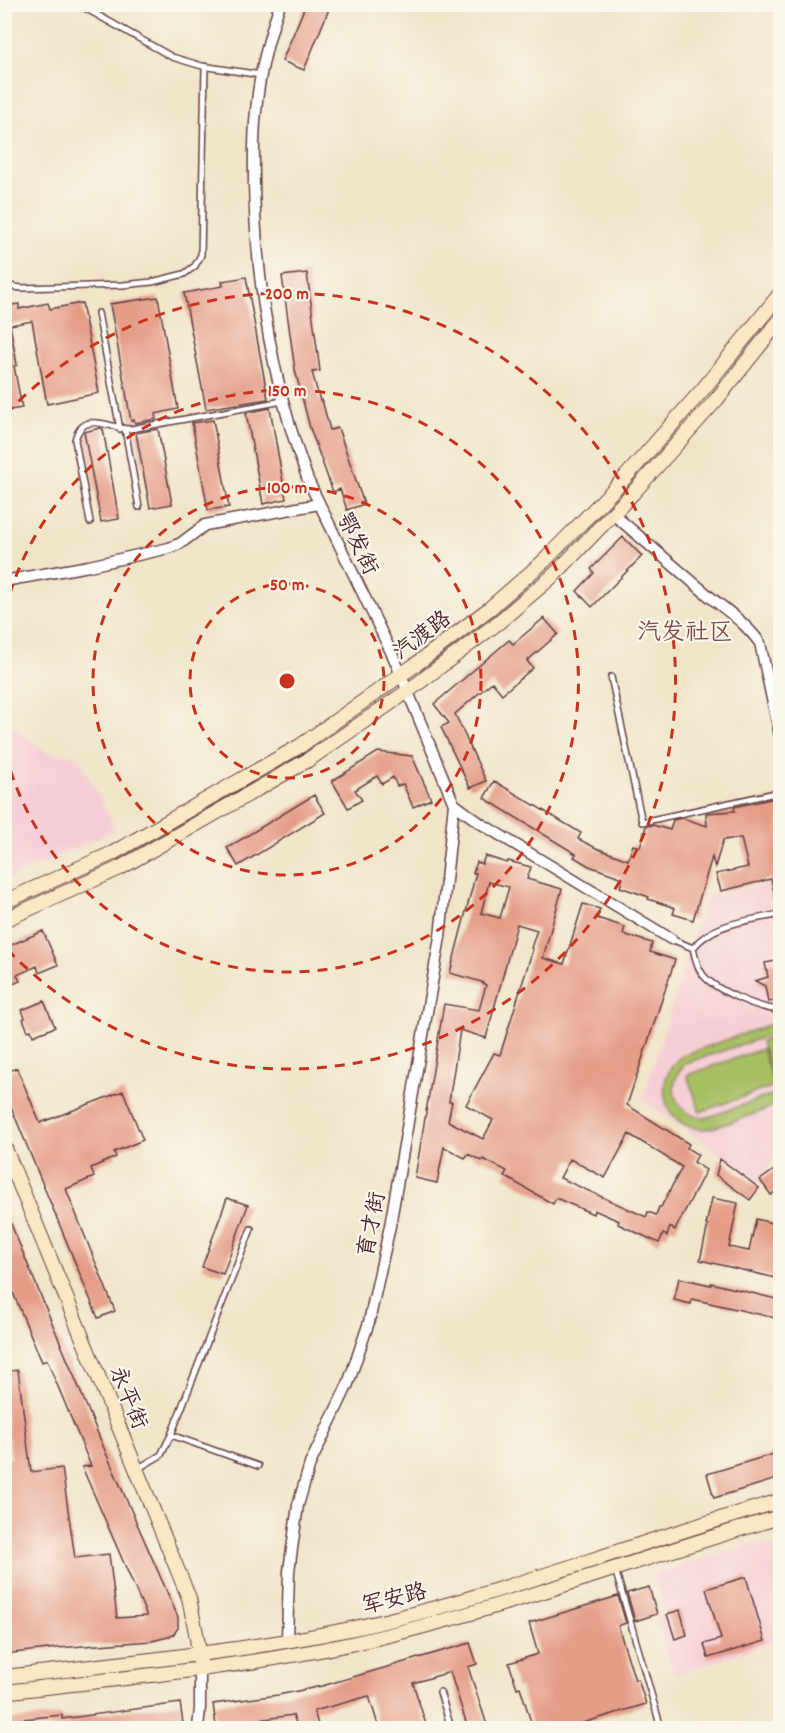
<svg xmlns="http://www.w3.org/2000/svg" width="785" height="1733" viewBox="0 0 785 1733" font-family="Dekko,'LXGW WenKai TC',sans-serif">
  <rect width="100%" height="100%" fill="#fbf7ec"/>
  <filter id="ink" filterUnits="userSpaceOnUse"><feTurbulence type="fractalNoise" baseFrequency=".0167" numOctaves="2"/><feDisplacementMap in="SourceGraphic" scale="12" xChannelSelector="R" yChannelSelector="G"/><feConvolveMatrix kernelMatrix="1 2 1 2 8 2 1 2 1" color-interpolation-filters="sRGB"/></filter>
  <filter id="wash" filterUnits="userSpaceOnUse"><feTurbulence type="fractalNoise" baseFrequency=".008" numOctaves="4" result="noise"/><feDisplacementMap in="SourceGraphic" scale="24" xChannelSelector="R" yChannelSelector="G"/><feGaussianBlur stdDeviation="1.35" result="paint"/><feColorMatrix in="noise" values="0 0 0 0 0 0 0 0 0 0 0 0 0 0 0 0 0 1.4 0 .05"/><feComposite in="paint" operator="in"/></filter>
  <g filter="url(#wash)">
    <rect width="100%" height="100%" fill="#f0e5c9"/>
    <path fill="#f6cfd6" d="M4,719l43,34 32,3 37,74 -111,50z
      M780,881v270l-23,31 -38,-29 -77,-53 65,-204z
      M754,1542l26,6v92l-106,35 -19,-58 10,-4 -12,-38z"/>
    <path fill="#a7bf64" stroke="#786f48" stroke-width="1.5" d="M780,1021v11l-94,31c-22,22 -12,52 19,55l75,-26v12c-17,6 -63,26 -79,25 -40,-3 -49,-52 -18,-74z
      M780,1035v56l-2,1 -17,-50z
      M762,1049l12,37 -74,26 -13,-37z"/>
    <g id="blocks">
      <path fill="#e59d88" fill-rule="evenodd" d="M306,4h25l-27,66 -22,-9z
        M307,273l13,98 -8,1 8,29 2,-1 8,30 8,-2 26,76 -17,6 -7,-21 -7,3 -23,-64 -15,-58 -13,-94z
        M246,277l22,122 -62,10 -22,-116 39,-7 -1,-5z
        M158,297l20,112 -23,5 1,5 -21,4 -1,-3 -3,1 -21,-117z
        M48,303l2,6 32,-6 17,90 -52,11 -15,-83 -22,4 7,40 -3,1 8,42 -18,3v-105l15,-2v5z
        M270,408l16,91 -23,5 -17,-91z
        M213,420l16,87 -21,3 -16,-87z
        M100,428l3,1 16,90 -18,3 -17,-90z
        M158,429l14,75 -22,4 -14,-75z
        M623,537l19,19 -50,51 -15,-16 17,-18 -3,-4z
        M544,618l14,16 -31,27 6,7 -31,26 -10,-12 -37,32 31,67 -16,7 -29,-61 8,-4 -15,-19 75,-64 4,4z
        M378,752l34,4 19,43 -18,8 -10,-23 -6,2 -4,-9 -11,7 -5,-8 -22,14 7,10 -14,8 -16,-27z
        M494,781l87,52 -3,6 18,9 32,12 5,-15 7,2 6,-21 7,-1 17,5 3,-10 9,-2 25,8 -1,-13 29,-2 -1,-4 46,-10v103l-4,1 -5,-22 -50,12 -5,-17 32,-7 -7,-29 -18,2 -8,27 -3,-10 -19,63 -20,-6 2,-6 -27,-9 1,-2 -29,-10 3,-9 -34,-12 -15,-9 2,-3 -92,-56z
        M314,795l11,18 -87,53 -11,-18z
        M485,856l22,7 1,-2 23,6 -4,12 35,10 -19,69 21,6 19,-60 17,5 -3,9 28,9 -2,7 29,9 -2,9 25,8 -48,145 62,39 -2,4 11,7 -4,7 12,8 -31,60 -5,-3 -3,9 -4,-2 -4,9 -41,-19 1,-3 -25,-11 -1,4 -37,-16 -3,6 -49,-28 3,-5 -24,-12 -1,2 -14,-7 -3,4 -21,-11 -7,36 -22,-5 29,-174 35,6 7,-25 -4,-2v-1l-32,-9 26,-100h-3l4,-11 5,2zM489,882l20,5 -9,31 -19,-5zM517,924l20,6 -6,18 2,1 -33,106 -6,-2 -28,52 27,15 -10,19 -35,-18 4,-19h-3l11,-72 26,8zM629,1134l53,33 -21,40h-2l-3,8 -8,-3 -2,5 -86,-39 10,-19 35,19z
        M43,931l15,34 -19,8 -2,-7 -20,9 3,6 -16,7v-40z
        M780,960v39l-12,3 -3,-16 -10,-5 13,-4 -3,-14z
        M44,1001l11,26 -22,9 -2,-6 -3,1 -5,-12 2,-1 -3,-8z
        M17,1068l23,55 83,-32 20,49 -29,12 2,5 -25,11 3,9 -28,12 49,122 -17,7 -94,-228v-17z
        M720,1159l39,29 -9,12 -34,-25z
        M780,1166v22l-9,7 -11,-15z
        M227,1198l21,7 -25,69 -21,-7z
        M712,1198l26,5 -9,44 20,4 7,-32 24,6v54l-80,-19 8,-35h-2z
        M4,1207l102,246 72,164v11l-5,7 -5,2 -16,4 -95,7 -53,6v-195l7,-1 -7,-55v-31l14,-2 13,102 31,-4 13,90 34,-4 8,64 30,-2 -65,-149 9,-1 -44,-106 -5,2 -38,-91z
        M679,1278l32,7v-2l69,17v19l-88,-20 -1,5 -17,-4z
        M780,1452v26l-66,20 -7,-24z
        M746,1577l19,64 -57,17 -4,-14 17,-5 -15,-50z
        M649,1587l8,27 -22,7 -8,-28z
        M618,1596l8,27 -8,3 17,54 3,-1 8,25 -80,24h-33l-13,-41 -3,1 -8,-25 29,-9 -9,-31z
        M680,1610l7,25 -12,4 -8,-25z
        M470,1643l7,21 -9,3 20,61h-20l-18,-56 -37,11 14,45h-48l-10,-32 -55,15 5,17h-21l-5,-13 -77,11 -3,-22 65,-9 44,-9z
        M180,1703l3,20 -37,5h-142v-7l58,-6v4z"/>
    </g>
  </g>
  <g filter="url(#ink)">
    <use href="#blocks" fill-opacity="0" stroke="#633d43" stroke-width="1.5"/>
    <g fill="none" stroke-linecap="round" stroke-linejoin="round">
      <g stroke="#633d43" stroke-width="8">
        <path id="lane" d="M78,4l94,53 30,9 59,9
          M4,285l17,3 102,-3 29,-3 32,-8 11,-8 6,-11 4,-188
          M98,313l22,116
          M125,429l14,78
          M90,522l-15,-82c8,-32 37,-10 56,-11l152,-28
          M611,677l31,145 138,-30
          M780,914c-30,7 -67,8 -87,34 2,10 4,19 10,27 13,16 57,34 77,35
          M671,939l22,9
          M171,1435l87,31
          M137,1469l24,-14 10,-20 80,-206
          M615,1569l46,159
          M440,1692l11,36
          M289,1728h3"/>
      </g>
      <g stroke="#633d43" stroke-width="13">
        <path id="street" d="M280,4c-12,35 -21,71 -24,107 -3,25 -2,49 -2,73 2,101 19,202 54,296l86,178 60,146 -14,133 -50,289 -21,96 -21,62 -38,80 -12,41 -9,66 -2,70
          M613,514c32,27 64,55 96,82 18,15 37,27 51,47l20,93
          M4,581l85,-15 80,-18 12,-5 24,-18 114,-21
          M454,804l26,19 191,116
          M198,1728l2,-20v-40"/>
      </g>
      <g stroke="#633d43" stroke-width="16">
        <path id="secondary" d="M4,902l109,-49 187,-107 115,-81 74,-56 55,-48 77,-79 83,-94 76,-94
          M4,920l116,-52 188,-108 100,-69 91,-69 56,-48 78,-81 84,-94 63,-79
          M4,1146l185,452 8,40 3,24
          M4,1677c116,-14 232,-24 346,-48 80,-17 158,-42 236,-67 64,-21 129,-42 194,-61
          M4,1692c117,-14 236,-24 351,-49 144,-32 284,-85 425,-126"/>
      </g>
      <use href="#lane" stroke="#fff" stroke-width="5"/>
      <use href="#street" stroke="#fff" stroke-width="10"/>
      <use href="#secondary" stroke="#fae7c3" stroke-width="14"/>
    </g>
  </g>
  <g fill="none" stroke="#c8321e" stroke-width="3" stroke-dasharray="10 8">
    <circle cx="287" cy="681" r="97"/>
    <circle cx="287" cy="681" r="194"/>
    <path d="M5 611A291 291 0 1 1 5 751"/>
    <path d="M6 414A388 388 0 1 1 6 948"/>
  </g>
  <g text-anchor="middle" stroke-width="4.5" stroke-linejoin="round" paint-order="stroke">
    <g font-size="22" fill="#4a1f2b" stroke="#fbf7ec">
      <text transform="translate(359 543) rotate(64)" y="8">鄂发街</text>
      <text transform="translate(421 634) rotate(-37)" y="8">汽渡路</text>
      <text transform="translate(370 1224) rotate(-79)" y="8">育才街</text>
      <text transform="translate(130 1397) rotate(68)" y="8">永平街</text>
      <text transform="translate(394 1597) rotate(-14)" y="8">军安路</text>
    </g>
    <g font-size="24" fill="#804b4c" stroke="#fbf7ec">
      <text x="685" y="639">汽发社区</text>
    </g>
  </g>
  <circle cx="287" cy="681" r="9" fill="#c8321e" stroke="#fbf7ec" stroke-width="3"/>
  <g font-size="18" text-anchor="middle" font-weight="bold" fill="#c8321e" stroke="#fbf7ec" stroke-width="4.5" stroke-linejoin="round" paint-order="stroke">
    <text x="287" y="299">200 m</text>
    <text x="287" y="396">150 m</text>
    <text x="287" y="493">100 m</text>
    <text x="287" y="590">50 m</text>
  </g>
  <rect width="785" height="1733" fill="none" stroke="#fbf7ec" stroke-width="24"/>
</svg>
